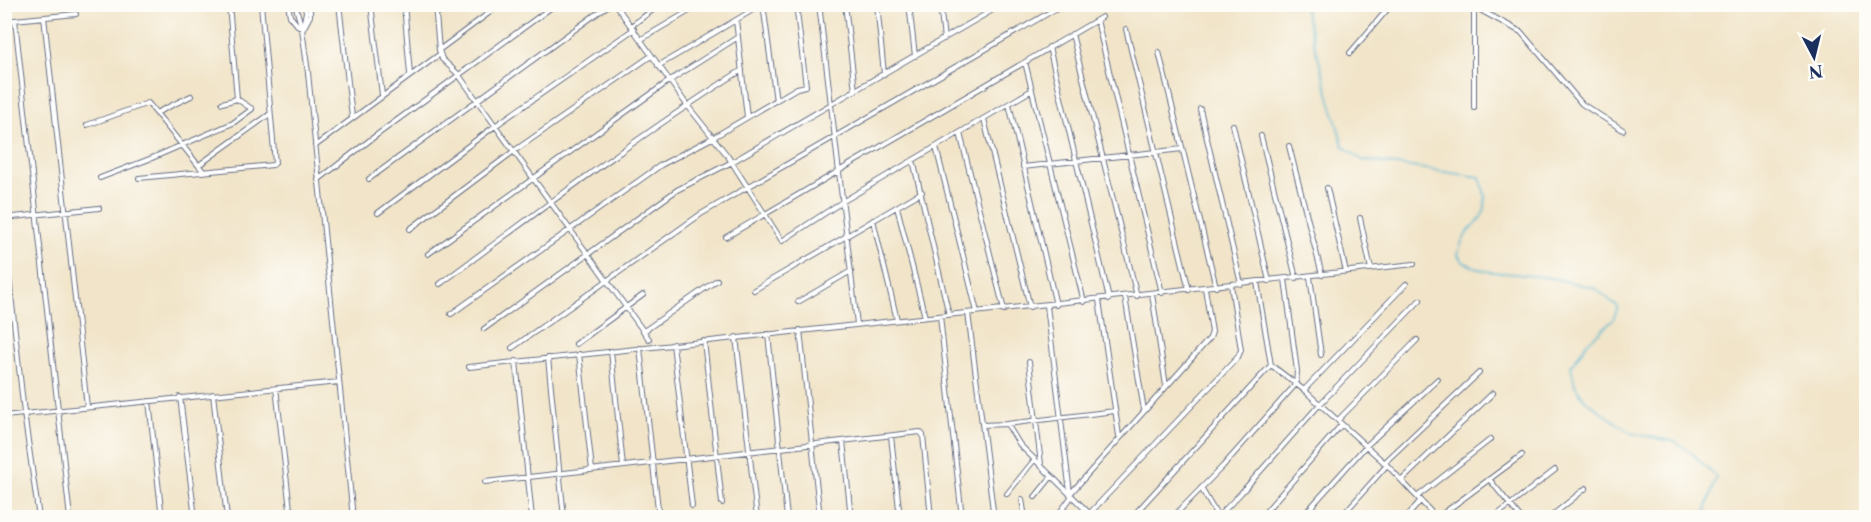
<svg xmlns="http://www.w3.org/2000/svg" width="1871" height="522" viewBox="0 0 1871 522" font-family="'Libre Caslon Text',serif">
  <rect width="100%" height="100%" fill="#fdfcf7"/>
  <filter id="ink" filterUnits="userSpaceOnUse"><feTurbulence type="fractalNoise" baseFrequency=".0167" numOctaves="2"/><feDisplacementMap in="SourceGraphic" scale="12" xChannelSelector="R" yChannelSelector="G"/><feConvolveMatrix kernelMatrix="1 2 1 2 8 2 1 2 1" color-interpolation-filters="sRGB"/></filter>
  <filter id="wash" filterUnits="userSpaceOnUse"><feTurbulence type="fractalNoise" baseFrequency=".008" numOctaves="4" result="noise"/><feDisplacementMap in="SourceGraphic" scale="24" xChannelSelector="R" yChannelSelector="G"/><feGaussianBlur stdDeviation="1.35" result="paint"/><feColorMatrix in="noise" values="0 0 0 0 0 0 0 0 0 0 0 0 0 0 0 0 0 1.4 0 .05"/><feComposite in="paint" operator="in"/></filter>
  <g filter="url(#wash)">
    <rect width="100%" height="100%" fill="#f1e4c8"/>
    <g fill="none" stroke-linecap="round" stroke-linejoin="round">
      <path stroke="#53b4d1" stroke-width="1.5" d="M1285,4l19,3 39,139 19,14 118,17c18,52 -15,39 -22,78l5,7 21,9 68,7 43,10 23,19 -5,13 -26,23 -16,23 4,19 10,15 46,33 45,9 17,12 23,23 -12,41"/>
    </g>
  </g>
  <g filter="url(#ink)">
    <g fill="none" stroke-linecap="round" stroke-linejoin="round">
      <g stroke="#666e83" stroke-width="6">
        <path id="minor" d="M229,4l8,95
          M288,4l2,12 9,11
          M295,4l7,25 6,44 45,445
          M339,4l13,113
          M371,4l11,91
          M404,4l6,70
          M435,4l4,46 3,9 16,15 191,265
          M615,4l72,101 40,50 55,86 60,-39 190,-112
          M763,4l13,97
          M819,4l38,320
          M845,4l10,87
          M877,4l7,70
          M909,4l6,52
          M940,4l4,35
          M1469,4l52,28 61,72 41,26
          M1474,7v101
          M436,14l14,-10
          M44,17l43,390
          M15,20l55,498
          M736,20l11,97
          M1097,20l65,273
          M4,21l72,-7
          M303,26l3,-14 -2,-8
          M631,26l30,-22
          M303,29l7,-13v-12
          M1126,29l63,261
          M1072,34l65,262
          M640,40l61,-36
          M1049,47l60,252
          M439,50l62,-46
          M1159,52l57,235
          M1350,53l42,-49
          M1025,62l59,240
          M658,66l105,-62
          M1009,104l47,201
          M1200,109l41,175
          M156,113l35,-17
          M984,119l46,188
          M87,125l61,-22 55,68
          M1233,125l36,156
          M960,133l44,177
          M1261,136l35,142
          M315,146l125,-92
          M1289,146l33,129
          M936,147l41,165
          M913,160l36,155
          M199,165l71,-51
          M1023,167l159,-18
          M100,178l52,-20 81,-35 19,-14 -15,-10 -15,4
          M139,178l134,-13 2,-2 -14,-159
          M369,179l241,-175
          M318,180l56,-43 182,-133
          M1327,188l19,84
          M897,207l28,110
          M378,213l117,-87 139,-97
          M4,218l95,-10
          M1360,218l11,51
          M873,220l24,100
          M410,229l104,-78 137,-95
          M4,231l20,182 15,105
          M726,237l376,-220
          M428,254l241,-173 69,-44
          M1310,277l11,78
          M1257,282l14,83 33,25 83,75 47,50h7l81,-60
          M440,284c99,-73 198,-148 302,-214
          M754,290l168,-98
          M1152,294l14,92
          M1125,297l19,113
          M1099,300l20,136
          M798,302l53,-31
          M1047,306l23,187
          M968,313l26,205
          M451,314l210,-149 53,-28 83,-49 9,-2 -10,-82
          M940,316l22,202
          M484,329l193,-139 55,-28 271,-158
          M800,330l20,188
          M644,331l73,-51
          M768,334l19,184
          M736,337l21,181
          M704,341l18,162
          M576,344l67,-49
          M673,344l19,162
          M512,348l189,-134 363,-210
          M640,348l18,161
          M611,351l12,115
          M579,354l13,116
          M548,358l16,160
          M516,361l16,157
          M1029,362l12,102
          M469,367c315,-35 631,-66 945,-103
          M276,388l15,130
          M1304,390l102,-106
          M213,394l14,124
          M180,397l15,121
          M149,401l13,117
          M4,416l335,-34
          M1338,420l79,-80
          M1007,424l108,-13
          M982,425l25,-1 13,21 74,73
          M891,436l9,82
          M843,441l8,77
          M1384,463l95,-90
          M1489,479l32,39
          M1402,480l91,-87
          M485,482l435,-50 3,3 8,83
          M1201,488l17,29
          M1007,494l28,-35
          M1070,494l140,-156 2,-6 -7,-44
          M1418,496l73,-57
          M1035,497l17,-21
          M1022,499l3,19
          M4,502l2,16
          M1090,513l148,-156 3,-7 -10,-65
          M1056,518l16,-22
          M1131,518l140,-153
          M1172,518l51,-52 73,-82 1,-13 -12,-92
          M1217,518l24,-25 79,-89 100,-104
          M1260,518l82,-94
          M1301,518l64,-71 73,-68
          M1340,518l47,-53
          M1406,518l15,-18
          M1493,518l62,-48
          M1549,518l37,-30
          M1602,518l4,-4"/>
      </g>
      <use href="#minor" stroke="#fff" stroke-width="4"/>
    </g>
  </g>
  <rect width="1871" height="522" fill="none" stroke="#fdfcf7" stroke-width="24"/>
  <g transform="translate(1814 57) rotate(173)" stroke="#fdfcf7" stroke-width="4.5" paint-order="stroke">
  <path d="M0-4.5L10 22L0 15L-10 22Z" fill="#1b2f5e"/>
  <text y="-9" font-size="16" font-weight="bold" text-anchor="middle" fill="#1b2f5e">N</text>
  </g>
</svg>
